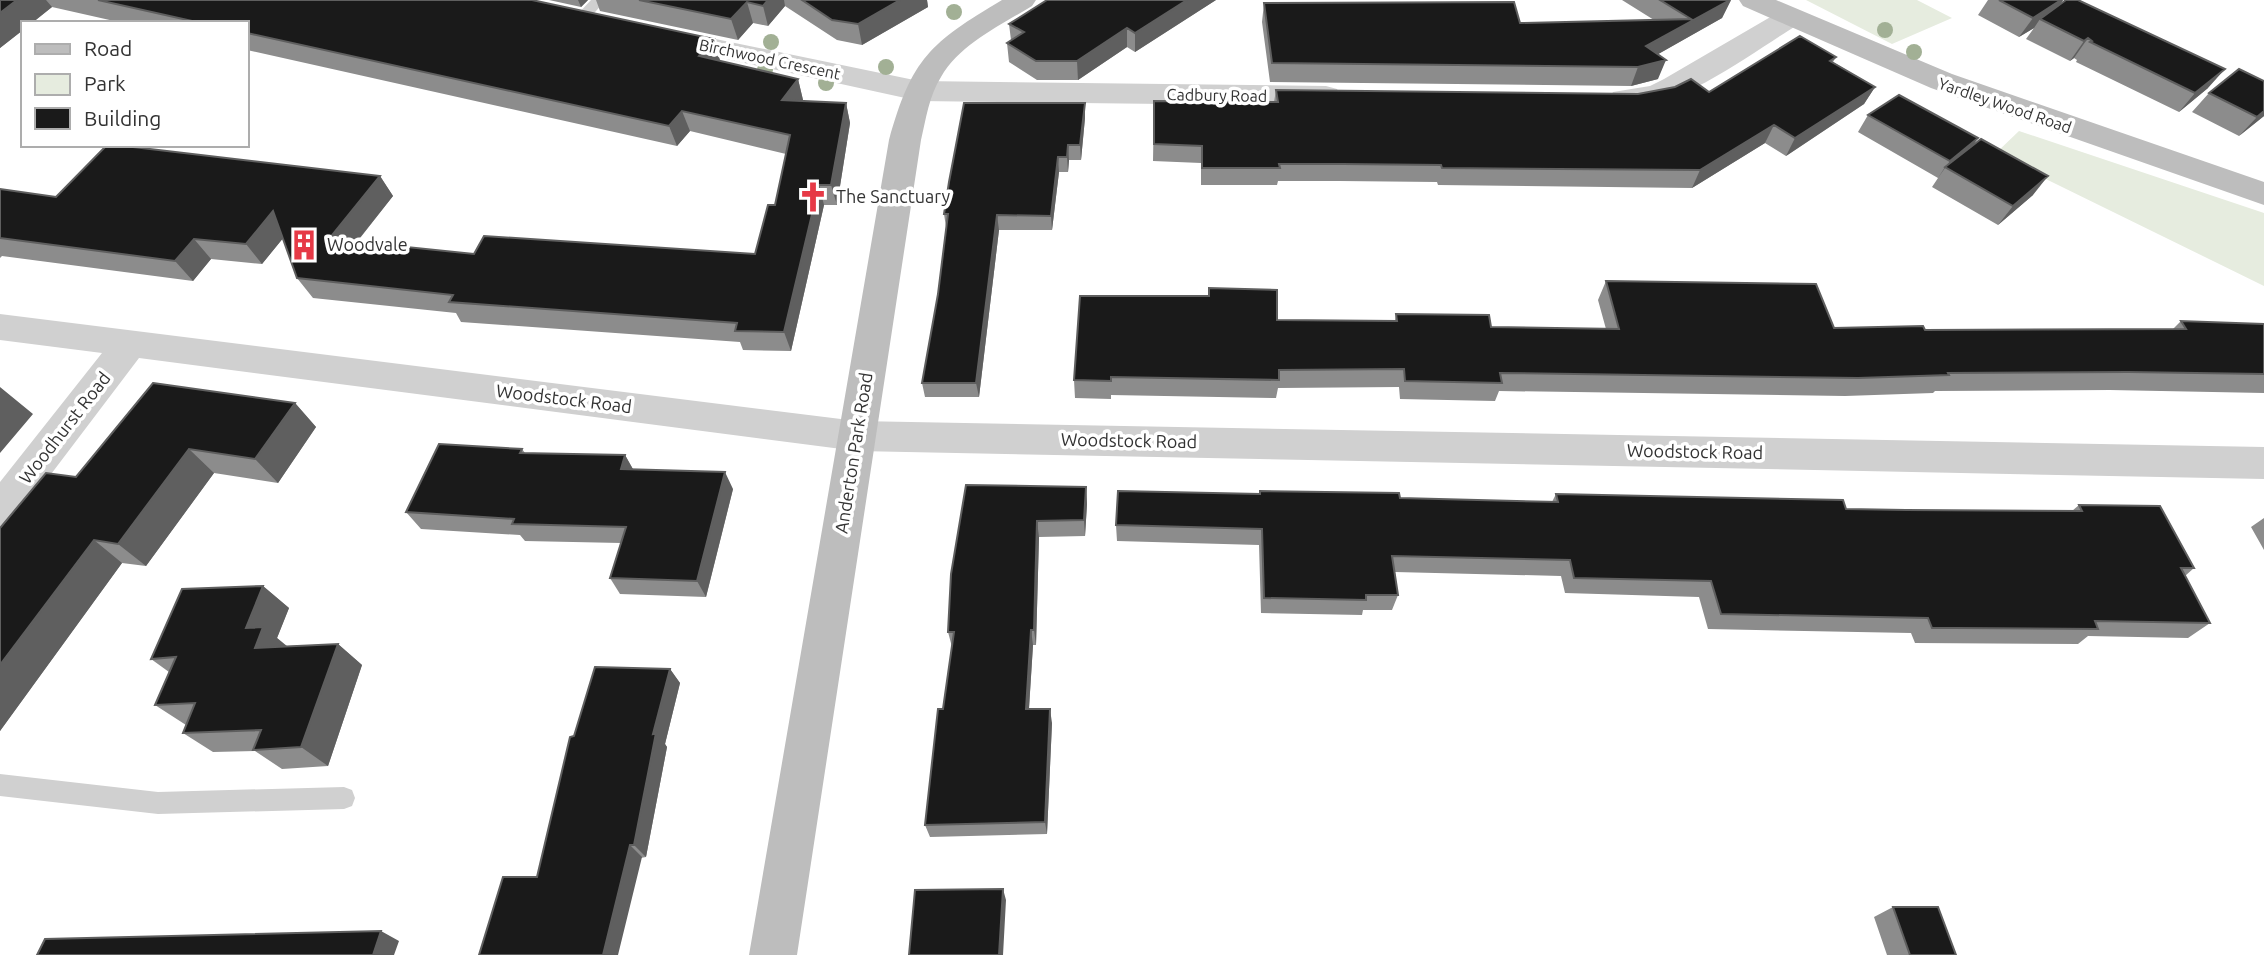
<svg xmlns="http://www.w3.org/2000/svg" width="2264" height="955" viewBox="0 0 2264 955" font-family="Ubuntu,sans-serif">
  <rect width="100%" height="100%" fill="#fff"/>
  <path fill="#e6ecdf" d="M1806,0h111l35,18 -60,26z
    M2019,131l245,82v73l-269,-132z"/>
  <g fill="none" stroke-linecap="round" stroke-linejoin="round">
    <path fill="#d0d0d0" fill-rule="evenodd" d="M591,0h15l-20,22h-10v-6z
      M0,774l158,18 186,-5 8,3 3,8 -3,8 -8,3 -186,5 -158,-18z"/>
    <path fill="#d0d0d0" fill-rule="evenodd" d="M1789,9l10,3 4,6 -4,6c-45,27 -133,96 -186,82l-4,-7 4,-7 37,-6 14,-7 115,-67z
      M667,29l252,52 407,5 11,3 4,7 -4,7 -11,3 -407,-5 -262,-57 -4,-6 4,-6z
      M0,314l857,107 1407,26v32l-1407,-28 -718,-93 -125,165 -14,4v-45l102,-129 -102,-13z"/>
    <path fill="#bdbdbd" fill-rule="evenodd" d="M1002,0h34l-4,6c-31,19 -72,38 -91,71 -12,19 -15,42 -20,63l-124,815h-48l140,-815c23,-82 41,-97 113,-140z
      M1739,0h37l176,74 312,108v23l-333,-117 -188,-82z"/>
  </g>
  <g fill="#a2b095">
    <circle cx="954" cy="12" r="8"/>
    <circle cx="1885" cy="30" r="8"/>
    <circle cx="771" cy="42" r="8"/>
    <circle cx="1914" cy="52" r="8"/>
    <circle cx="886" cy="67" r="8"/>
    <circle cx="765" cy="70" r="8"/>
    <circle cx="826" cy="83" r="8"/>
  </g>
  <path fill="#8c8c8c" d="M0,0h532l182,39 5,22 79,18 5,21 -1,1 44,2 4,20 -13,82h-13l-33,146 -48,-1 -3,-8 -279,-20 -5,-9 -143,-15 -16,-20 -14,-40 -21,26 -51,-5 -18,22 -191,-25 -2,2v-69l56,8 324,-21 13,20 -36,46 117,12h281l20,-49 11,-51 -96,-23 -13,15 -430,-96v-27h-124l-71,-16 -20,16h-9v7l-23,18z
    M549,0h39l-7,7z
    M596,0h331l1,7 -66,38 -25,-5 -52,-34 -17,20 -15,-3 -15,17 -138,-29z
    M1216,0l-81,52 -8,-5 -49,33h-41l-28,-18 -2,-19 4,-3 -2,-16z
    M1622,0h109l-9,18 -64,36v25l-27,7 -361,-4 -8,-60 2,-19 256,20 134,-3z
    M1988,0h75l-3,4 148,84 -29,24 -103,-50 1,-2 -3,-2 -4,3 -44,-22 8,-11 -15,9 -41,-22z
    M1836,57l-3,5 42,25 -11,17 -78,52 -21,-13 -73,45 -254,-3 -1,-3 -97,-1h-62l-1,4h-76v-22l-48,-2 1,-60 120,1 2,-12 362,4 71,-2z
    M2209,93l55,23 -25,20 -47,-24z
    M1085,103v15l-4,42h-12l-1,12h-9l-7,58h-53l-20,167h-54l-3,-14 16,-89 8,-67 -2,-13z
    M1868,115l110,23 -5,7 60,50 -35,30 -66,-38 6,-9 -80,-46z
    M1606,281l228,47 91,2 248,-1 8,-8 83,3v69l-154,-3 -175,1 -2,2 -88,3 -346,-5 -4,10 -95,-2 -1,-12 -121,1 -2,10 -165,-3v4l-36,-1 -1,-18 203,-60 118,1 1,-7 95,13 115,2 -8,-29z
    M295,403l21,24 -38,56 -64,-10 -68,93 -24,-3 -122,168v-203z
    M522,449l3,4 100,2 8,14 100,20 -27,108 -86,-3 -10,-16 11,-35 -96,-2 -5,-6 -99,-6 -15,-17z
    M1086,487l1,17 -2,32 -46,1 -3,108h-3l-4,64 23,14 -5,111 -117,3 -5,-12 27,-178 -4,-15 3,-58z
    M1556,494l290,15 60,1 166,1 7,-6 115,63 -9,8 25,47 -22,15 -100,-2 -10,8 -163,-1 -4,-10 -203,-4 -9,-32 -134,-4 -4,-17 -166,-4 3,23 -6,15h-29l-1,5 -101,-2 -2,-68 -142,-4 -1,-16 284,-27 152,4z
    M2264,518v32l-13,-23z
    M263,586l26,22 -12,30 10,8 51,-2 24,21 -34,101 -46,3 -27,-18 -42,1 -30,-19 3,-8 -31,-20 14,-33 -18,-13z
    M670,669l10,14 -15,61 2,3 -21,110 -109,20 37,-141z
    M1893,907l63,48h-69l-13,-38z"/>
  <path fill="#5f5f5f" d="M17,0h29l6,7 -20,16h-9v7l-23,18v-35z
    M578,0h10l-7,7z
    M768,0h16l1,6 -17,20 -5,-20z
    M900,0h27l1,7 -66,38 -4,-21z
    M1187,0h29l-81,52v-19z
    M1731,0l-9,18 -83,47 7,-19z
    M2061,0h2l-11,17 -12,2 -6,9 -15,9 14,-19z
    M747,2l6,21 -15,17 -7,-21z
    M1127,28v19l-49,33 -1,-19z
    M2088,38l-14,20 -4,3 14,-20z
    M714,39l6,21 -14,16 -7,-20z
    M1666,60l-8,19 -27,7 7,-19z
    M2225,69l-17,19 -29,24 16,-19z
    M798,79l5,21 -16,21 -5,-21z
    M1875,87l-11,17 -78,52 9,-18z
    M846,103l4,20 -13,82 -6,-20z
    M1085,103v15l-4,42 -1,-15z
    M682,111l8,20 -13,15 -8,-20z
    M2264,111v5l-25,20 18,-19z
    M1774,125l-9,18 -73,45 8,-18z
    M1978,138l-12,17 -21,12 -7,11 12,-17z
    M1068,145l1,15 -1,12 -1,-15z
    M1058,157l1,15 -7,58 -1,-14z
    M380,176l13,20 -50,63 -14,-20z
    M2048,176l-15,19 -35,30 15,-19z
    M819,185l5,20 -33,146 -7,-19z
    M273,211l16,20 -27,33 -16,-20z
    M997,215l2,15 -20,167 -3,-14z
    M194,239l17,20 -18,22 -18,-20z
    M0,387l33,27 -33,39z
    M295,403l21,24 -38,56 -23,-24z
    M189,449l25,24 -68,93 -28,-22z
    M625,455l10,18 -14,-4z
    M725,472l8,17 -27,108 -9,-16z
    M1086,487l1,17 -2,32 -1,-16z
    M1037,521l2,16 -3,108 -2,-15z
    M94,540l28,23 -122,168v-66z
    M263,586l26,22 -12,30 13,11 -35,-1 -9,-20z
    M1031,630l2,15 -5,78 -2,-14z
    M338,644l24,21 -34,101 -27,-19z
    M670,669l10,14 -15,61 2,3 -21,110 -12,-12 19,-111z
    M1050,709l2,14 -5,111 -2,-12z
    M630,845l12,12 -24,98h-15z
    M1003,889l3,11 -3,55h-4z
    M381,931l18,10 -5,14h-21z"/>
  <path fill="#1a1a1a" stroke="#5f5f5f" stroke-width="2" d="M0,0h17l-17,13z
    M98,0h434l182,39 -15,17 99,23 -16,21 64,3 -15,82h-12l-35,147 -49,-1 2,-8 -288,-21 4,-7 -156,-17 -24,-67 -27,33 -52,-5 -19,22 -175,-23v-49l56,8 51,-52h9l264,31 -51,63 145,15 10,-18 271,18 13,-49h7l15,-70 -108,-24 -13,15 -422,-93v-10h-46z
    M639,0h129l-5,6 -16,-4 -16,17z
    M802,0h98l-42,24 -26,-4z
    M1047,0h140l-52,33 -8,-5 -50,33h-41l-29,-18 17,-11 -15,-8z
    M1660,0h70l-84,46 20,14 -28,7 -366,-4 -8,-60 250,-1 6,21 171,-4z
    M1999,0h62l-28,18z
    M2066,0h12l147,69 -30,24 -105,-51 2,-1 -4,-3 -4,3 -44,-22z
    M1800,36l36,21 -6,4 45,26 -80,51 -21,-13 -74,45 -258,-2 -1,-3 -98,-1h-64l1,4h-78v-22l-48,-2v-43l124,1 -2,-12 362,4 37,-7 16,-8 18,13z
    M2239,69l25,12v30l-7,6 -48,-24z
    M1899,95l79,43 -28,23 -82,-46z
    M964,103h121l-5,42h-12l-1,12h-9l-7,59 -54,-1 -21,168h-54l16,-89 10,-80h-4l5,-32z
    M1981,139l67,37 -35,30 -68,-39z
    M1606,281l210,3 18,44 89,-2 2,4 261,-1 -5,-8 83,3v50l-136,-2 -180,1 1,2 -91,3 -358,-5 2,10 -97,-2 -1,-12 -125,1v10l-168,-3v4l-37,-1 6,-84h129v-8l68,2v30l120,1 -1,-7 93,1 2,12 128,2z
    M153,383l142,20 -40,56 -66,-10 -71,95 -24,-4 -94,125v-137l46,-55 30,4z
    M439,444l83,5 -2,4 105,2 -4,14 104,3 -28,109 -87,-3 16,-51 -114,-3 2,-5 -108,-7z
    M966,485l120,2 -2,33 -47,1 -3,109h-3l-5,79h24l-5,113 -120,3 13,-116h5l11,-77h-6l3,-58z
    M1118,491l142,3v-3l139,2 1,5 158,4 -2,-8 287,6 3,9 60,1 176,1 -3,-6 81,1 34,62h-13l29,55 -115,-2 3,8 -144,-1h-22l-4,-10 -207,-4 -10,-33 -137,-3 -4,-18 -178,-4 6,39h-32v5l-102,-2 -2,-69 -146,-4z
    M263,586l-17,42 17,-1 -8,21 83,-4 -37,103 -48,3 8,-20 -78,3 12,-30 -40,2 21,-48 -25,2 31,-70z
    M595,667l75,2 -17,65 3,-1 -22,112h-4l-27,110h-124l24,-78h34l33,-140 4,-1z
    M1003,889l-4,66h-90l6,-65z
    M1893,907h45l18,48h-46z
    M381,931l-8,24h-336l8,-16z"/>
  <defs>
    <g id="church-bare" transform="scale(2.415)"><path d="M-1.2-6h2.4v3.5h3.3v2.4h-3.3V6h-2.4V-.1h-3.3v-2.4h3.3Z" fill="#e63946" stroke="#fff" stroke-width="2.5" paint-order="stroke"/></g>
    <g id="building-bare" transform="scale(2.415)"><path d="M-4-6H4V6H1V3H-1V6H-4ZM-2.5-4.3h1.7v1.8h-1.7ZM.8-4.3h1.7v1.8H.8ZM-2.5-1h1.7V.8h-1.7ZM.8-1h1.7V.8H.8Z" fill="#e63946" stroke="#fff" stroke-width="2.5" paint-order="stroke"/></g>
  </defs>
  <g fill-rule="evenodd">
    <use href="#church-bare" x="813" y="197"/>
    <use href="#building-bare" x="304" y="245"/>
  </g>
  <g text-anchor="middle" stroke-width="7" stroke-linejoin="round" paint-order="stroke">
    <g font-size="16" fill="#333" stroke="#fff">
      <text transform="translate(770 59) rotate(12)" y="6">Birchwood Crescent</text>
      <text transform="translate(1217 95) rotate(1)" y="6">Cadbury Road</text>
      <text transform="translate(2005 105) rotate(19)" y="6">Yardley Wood Road</text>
    </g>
    <g font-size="18" fill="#333" stroke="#fff" text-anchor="start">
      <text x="836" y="203">The Sanctuary</text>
      <text x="327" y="251">Woodvale</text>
    </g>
    <g font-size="18" fill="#333" stroke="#fff">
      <text transform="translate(564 399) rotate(7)" y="6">Woodstock Road</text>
      <text transform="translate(65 428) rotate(-52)" y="6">Woodhurst Road</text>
      <text transform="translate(1129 441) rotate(1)" y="6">Woodstock Road</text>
      <text transform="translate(1695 452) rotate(1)" y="6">Woodstock Road</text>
      <text transform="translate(854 453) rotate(-81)" y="6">Anderton Park Road</text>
    </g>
  </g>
  <rect x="21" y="21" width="228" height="126" fill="#ffffff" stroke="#adadad" stroke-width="2"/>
  <rect x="35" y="44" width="35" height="10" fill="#bdbdbd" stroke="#adadad" stroke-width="2"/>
  <text x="84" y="56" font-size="21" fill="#333333">Road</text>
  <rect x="35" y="74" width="35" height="21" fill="#e6ecdf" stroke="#adadad" stroke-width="2"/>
  <text x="84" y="91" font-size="21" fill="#333333">Park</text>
  <rect x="35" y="108" width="35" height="21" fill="#1a1a1a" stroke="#adadad" stroke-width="2"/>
  <text x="84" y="126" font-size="21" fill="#333333">Building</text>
</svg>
